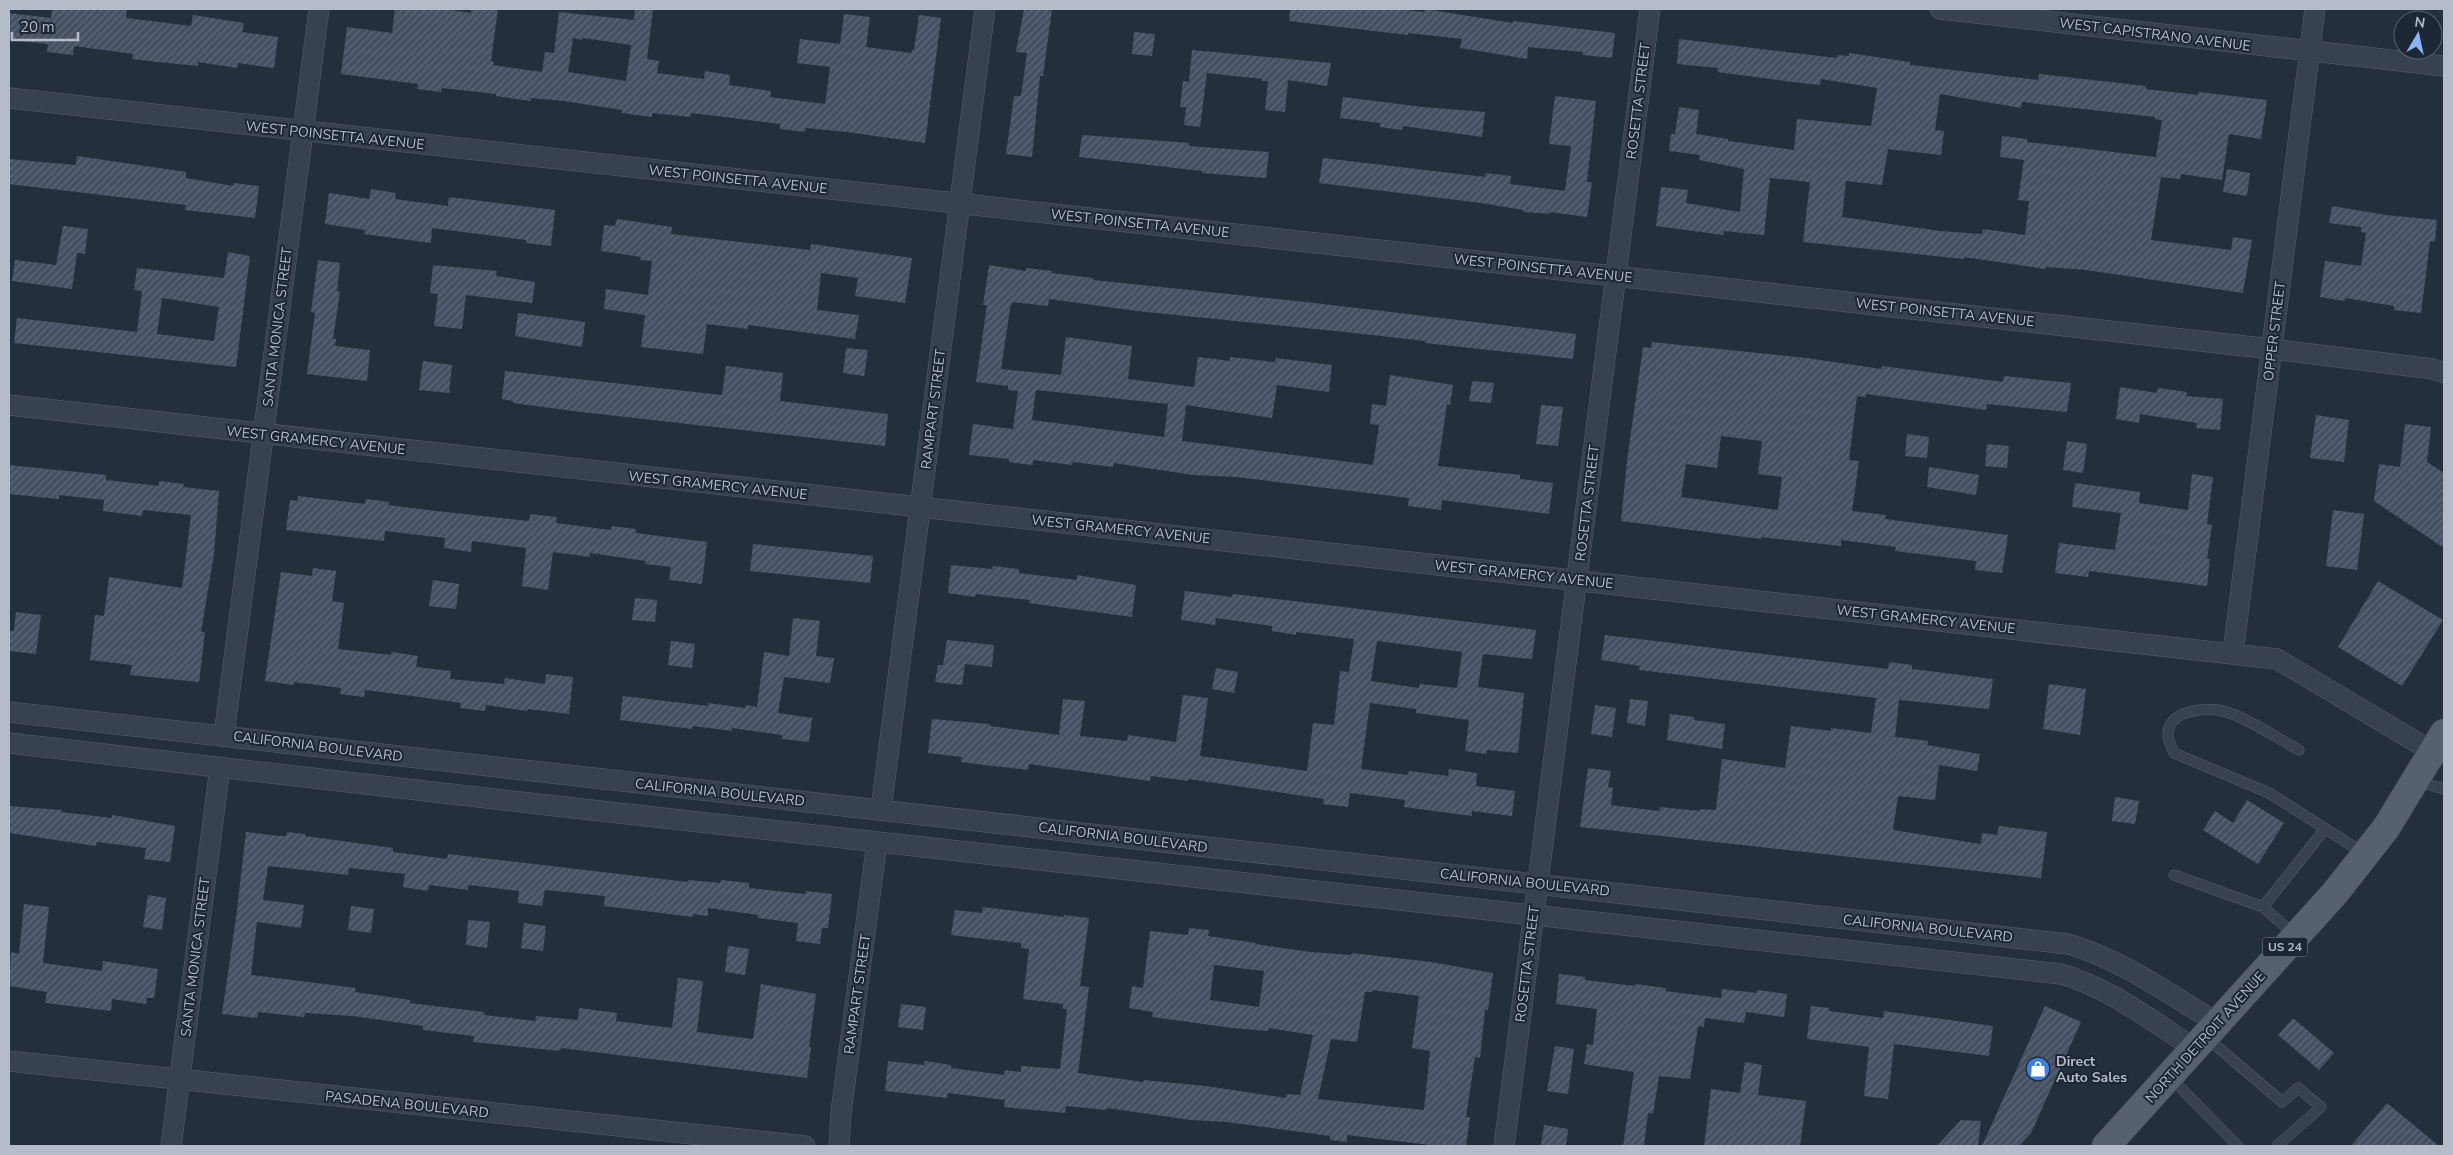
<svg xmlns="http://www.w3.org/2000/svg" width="2453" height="1155" viewBox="0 0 2453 1155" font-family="'Nunito Sans',sans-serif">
  <defs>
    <pattern id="building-hatch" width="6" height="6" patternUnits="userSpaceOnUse" patternTransform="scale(1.25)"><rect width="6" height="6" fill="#455162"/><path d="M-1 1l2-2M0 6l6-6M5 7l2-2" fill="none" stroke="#5d6877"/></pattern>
  </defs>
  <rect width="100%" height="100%" fill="#242f3e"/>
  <path fill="url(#building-hatch)" fill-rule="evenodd" d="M52,9h75l-1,9 65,8 2,-11 51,8 -2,9 36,5 -4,31 -36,-5 -1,5 -39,-6v4l-41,-4 -25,-3 1,-5 -59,-8 -1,9 -26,-3 1,-8 -39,-4v-27l42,5z
    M395,9h49l27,4v-4h27l-7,52 3,1 -1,3 49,7 3,-20 9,1 5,-41 75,8 1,-11h18l-6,50 12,2 -2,12 47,6 1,-8 25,4 -1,10 42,6 -1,6 55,7 5,-37 -33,-4 3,-24 40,5 4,-30 26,3 -4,30 45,6 1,-3h2l5,-35 22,3 -16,125 -78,-11 -41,-4 -1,4 -25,-3v-5l-55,-7 -34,-4 -1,4 -38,-4v4l-30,-4v-3l-58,-9 -33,-3 -1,3 -34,-5v-2l-54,-6 -1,4 -24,-3 1,-5 -77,-10 6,-47 45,6zM573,38l9,2 1,-2 48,7 -5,36 -58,-9z
    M1024,9h28l-9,67h-3l-8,81 -26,-3 8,-58h7l6,-43 -11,-1z
    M1290,9h108l26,3 1,-3 88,14v-2l102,12 -3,25 -29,-3v-3l-55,-5 -1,12 -67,-11 2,-9 -54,-6v2l-119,-14z
    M1134,32l21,2 -3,22 -20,-2z
    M1679,39l158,19v-3l12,1v-3l61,9v3l128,15 1,-6 107,12v3l52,6v-3l69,8 -6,39 -32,-5 -7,46 -41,-6 -1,5 -19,-2 -10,63 80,10 2,-13 19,3 -9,53 -157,-23 -40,-3 -1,2 -81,-12v2l-161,-17 7,-60 -40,-4 -6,57 -40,-4 -1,4 -67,-9 5,-39 27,3 -2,13 54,9 4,-43 -45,-9 1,-5 -31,-4 2,-17h4l4,-27 20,3 -3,24 32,5v2l66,9 3,-31 74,7 6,-38 -56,-9 -1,6 -27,-3 -76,-10 1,-4 -41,-4zM1940,94l81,14 1,-6 133,15v2l7,1 -6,37 -129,-15v-3l-25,-3 -2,21 24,3 -6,40 11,1 -4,34 -42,-6 -1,5 -42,-3 -98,-14 4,-36 36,4 6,-36 53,6 3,-24 -9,-1z
    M1192,50l139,13 -4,23 -39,-6 -3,32 -20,-2 3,-29h-6v-2l-55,-6 -7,54 -16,-2 2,-18h-6l3,-26 6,1z
    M1555,96l41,5 -9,81h5l-5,35 -37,-5 -1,2 -26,-2v-2l-42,-7 -162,-20 4,-25 162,19v-4l26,3 -1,8 55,7 6,-45 -22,-2z
    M1343,97l79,10 63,5 -3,25 -79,-11 -1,4 -22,-3v-4l-40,-5z
    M1082,135l82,6 25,2v3l80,6 -3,26 -64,-5v-2l-123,-14z
    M77,156l109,16v6l47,8 1,-3 25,3 -4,32 -70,-8 1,-5 -177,-21v-25l67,6z
    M2227,169l23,4 -3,23 -24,-4z
    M371,189l25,4 -1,6 53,7 1,-9 106,13 -4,36 -25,-3v-3l-94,-12 -1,15 -67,-9 1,-4 -40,-6 4,-31 40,6z
    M2332,206l54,9 51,5 -2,22 -5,-1 -9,72 -27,-3v-4l-49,-8v3l-25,-4 5,-36 36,5 5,-33 -5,-1v-5l-32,-4z
    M617,219l55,8 -1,7 139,16 1,-6 101,14 -7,45 -50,-7 3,-18 -37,-5 -4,37 42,5 -4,24 -107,-14v4l-41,-5 -4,30 -62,-7 4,-32 -41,-6 2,-20 42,6 4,-34 -12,-1 1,-3 -40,-6 3,-26 11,1z
    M63,226l25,3 -3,25 -8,-1 -5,36 -60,-8 3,-21 41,5z
    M228,252l22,4 -14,111 -222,-24 3,-25 120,14 5,-41 -8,-1 3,-22 87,10zM162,298l57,9 -5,34 -57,-7z
    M318,260l22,3 -3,28 3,1 -7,47h3l-1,7 35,4 -3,31 -60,-7 8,-61 -4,-1z
    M433,265l64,6 -1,5 39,6 -3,21 -66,-8 -4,34 -28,-3 4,-32 -8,-1z
    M989,265l37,6v-3l26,3v2l41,5v2l213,22 270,32 -3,25 -148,-16v-2l-80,-9 -208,-21 -88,-12 -1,7 -36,-4 -2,7 -9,60 60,6 5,-38 66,9 -4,33 66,8 4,-30 32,4v-4l45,5 1,-4 56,7 -3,27 -52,-7 -5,33 -86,-13 -4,36 191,24 6,-40 -9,-1 2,-20 14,2 4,-31 63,10 -3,20 -3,-1 -9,62 82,9v4l33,4 -4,31 -107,-14 -1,10 -33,-4 1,-8 -173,-21 -43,-2 -79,-12 -1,4 -40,-5 -1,3 -39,-5v5l-24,-3v-3l-40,-4 4,-31 40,5 5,-38 -10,-1v-4l-32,-4 11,-77h-4zM1036,390l132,14 -4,33 -132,-17z
    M518,313l67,9 -3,25 -67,-11z
    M1652,342l154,16 76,11v-3l121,16 1,-6 67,7 -4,29 -80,-8 -1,6 -120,-16v3l-9,-1 -8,64 10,1 -7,50 34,4 -1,4 123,16 -6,38 -27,-3 1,-9 -81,-10 1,-4 -55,-7v6l-80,-9v2l-140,-18 6,-60 16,-114 8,1zM1721,436l41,5 -4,33 24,3 -4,33 -97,-13 5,-33 31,4z
    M846,348l22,2 -4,26 -21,-3z
    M423,361l29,4 -3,28 -30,-3z
    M726,366l57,7 -3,28 108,13 -3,32 -304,-34 -68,-9v-2l-11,-2 3,-28 217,24z
    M1472,381l22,2 -3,20 -22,-2z
    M2120,387l37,6 1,-5 29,4 -1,4 37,3 -3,31 -24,-2 1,-5 -57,-9 -1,9 -23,-4z
    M1541,405l22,2 -5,39 -22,-2z
    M2316,415l33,5 -5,42 -34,-4z
    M2405,424l26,3 -4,35 17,11v75l-70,-47 5,-37 21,3z
    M1907,434l22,3 -2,21 -22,-2z
    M2067,441l20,3 -4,29 -20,-3z
    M1987,444l22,2 -2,22 -22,-2z
    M9,465l97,10v5l53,6v-5l25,3 -1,3 36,4 -5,63 -13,78h4l-6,50 -69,-7 2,-10 -42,-5 5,-45 9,1 5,-39 73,11 9,-73 -48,-5 -1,6 -39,-5 1,-11 -45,-5v4l-50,-5z
    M1929,467l50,8 -3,20 -49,-8z
    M2192,474l21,3 -6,47 5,1 -5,34h3l-3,27 -118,-15 -1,6 -33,-4 4,-30 56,7 6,-37 -49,-6 3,-24 65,9 -1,11 49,7z
    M298,496l67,8 1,-5 23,3 -1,3 48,6 93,10 1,-7 27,3 -1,6 55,7 1,-4 24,3v4l71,9 -5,42 -33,-4 2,-13 -26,-3 1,-3 -56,-8v4l-37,-5 -5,38 -26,-4 4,-38 -54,-7 -1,11 -27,-4 1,-10 -60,-7 -1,10 -98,-11 4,-30 7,1z
    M2333,510l31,4 -7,56 -31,-4z
    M753,544l120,12 -3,27 -120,-12z
    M951,565l41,4 1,-3 26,3v4l58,7v-5l59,10 -4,32 -103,-14 1,-3 -54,-6 -1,3 -27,-4z
    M313,568l23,3 -4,30 12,2 -6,46 53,6 1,-3 26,4 -2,11 35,4 -1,8 54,5 1,-6 40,6 1,-10 27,3 -4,37 -41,-5 -1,2 -41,-6 -1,6 -25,-3 1,-5 -41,-6 -55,-7 -1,7 -24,-3 1,-6 -47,-6 -1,3 -28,-4 16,-109 31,4z
    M433,580l26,4 -3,25 -27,-3z
    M2378,581l65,39 -41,66 -64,-39z
    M1185,591l47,6 1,-3 43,5 260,31 -4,29 -49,-5 -5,33 46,6 -6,60 -31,-3 -1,4 -21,-3 4,-31 -53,-7v-4l-46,-6 -9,66 47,6 1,-4 39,5 1,-7 28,4 -1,13 39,5 -3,25 -40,-5v5l-68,-9 1,-7 -55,-7 -2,14 -25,-3 1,-5 -135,-20 -1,2 -37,-5 -1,5 -121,-17 -1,6 -43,-5 -24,-3 1,-5 -34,-4 4,-34 58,5v2l69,9 4,-36 22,2 -5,35 47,5 1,-6 48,7 7,-47 25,3 -8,58 107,15 6,-48 21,2 6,-54 9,1 5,-33 -58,-7v3l-24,-4v-5l-56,-8 -1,7 -34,-5zM1377,641l85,11 -5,36 -37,-4 -1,4 -48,-7z
    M635,598l22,2 -2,22 -23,-2z
    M16,612l25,3 -5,39 -27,-3v-20h5z
    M793,618l27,3 -4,35 18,2 -4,25 -46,-6 -6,36 34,5 -3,24 -27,-3v-4l-50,-7v3l-39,-5 -1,3 -72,-9 3,-24 85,10v-3l37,5 1,-3 11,2 7,-55 25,4z
    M1605,635l283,34 1,-7 23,3v4l81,10 -4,30 -90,-9 -4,37 33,4 -1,4 53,9 -3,17 -38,-6 -4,35 -37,-4 -5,34 88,14 1,-11 15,2 2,-9 48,6 -6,46 -461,-51 8,-59 23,3 -3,16 5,1 -2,17 48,6 1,-4 40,4v-2l16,1 6,-51 63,9 6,-42 40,5v-3l40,5 5,-35 -237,-28 1,-4 -39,-6z
    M947,640l47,5 -2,22 -27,-3 -3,21 -27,-3 3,-17h5z
    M671,641l24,3 -3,24 -24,-3z
    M1216,668l22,4 -4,21 -22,-4z
    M2049,684l37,5 -6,46 -37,-6z
    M1630,699l18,2 -3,25 -18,-3z
    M1595,705l21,3 -4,29 -21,-3z
    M1670,714l24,3v3l31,4 -3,25 -55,-9z
    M2115,797l24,4 -4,23 -23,-3z
    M2247,800l37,23 -26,41 -55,-34 12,-19 18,12z
    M9,806l52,4v2l51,6v-3l63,11 -5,36 -26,-3 2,-11 -49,-6 -1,4 -87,-13z
    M246,832l33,4h7l1,-4 18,2v2l88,12v4l54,7 1,-5 240,28v-2l32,3 1,-3 28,3v5l56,6 1,-3 26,3 -4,34h-6l-2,16 -24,-3 2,-18 -40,-5v-3l-50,-7v8l-15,-2v3l-89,-11 1,-10 -60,-6 -3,16 -24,-3 1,-12 -50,-6 -1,5 -39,-5 -1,6 -25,-4 2,-13 -56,-6 -1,7 -80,-9 -5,34 41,5 -3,23 -44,-6 -6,53 105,13 -1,4 55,8v3l74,9v3l51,6 1,-5 42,4 1,-12 38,5 -1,8 56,7 6,-50 25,3 -6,51 56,7 8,-55 55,10 -7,53h2l-4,31 -246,-30 -1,3 -87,-9 1,-6 -51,-6v-4l-70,-10 -48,-3 -1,4 -46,-5 -1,6 -35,-4 14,-96z
    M148,895l18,3 -4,32 -19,-3z
    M24,904l25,3 -6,56 59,8 1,-10 55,8 -4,29h-7l-1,6 -34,-5 -1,12 -66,-8 2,-11 -38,-6 2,-34 8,2z
    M351,906l23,3 -3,24 -23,-3z
    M983,907l81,10v-2l25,3 -9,68 9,1 -11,86 65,9 1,-2 62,6 80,12 1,-4 13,1 13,-60 -44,-7 -1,3 -35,-3 -81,-11 1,-5 -24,-4 3,-22 11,2 7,-57 38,4 1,-7 20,2 -1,6 48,7 -1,1 55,8 41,3 1,-2 79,9 62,11 -5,37h-3l-5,48 -5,-1 -9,60h4l-4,29h-28l-91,-11v7l-17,-2v-4l-103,-14 -36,-2 -84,-12 -1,2 -40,-4 -1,7 -61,-6 1,-7 -57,-7 -1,5 -62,-7 3,-30 36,4 1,-4 26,4v3l53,7 1,-5 16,2v-6l39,3 7,-60h-4v-5l-40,-5 6,-50 -8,-1v-5l-70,-8 4,-25 27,3zM1214,965l50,6 -5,36 -49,-7zM1372,990l47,6 -7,52 18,3 -6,59 -106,-11 13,-60 26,3 8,-50h7z
    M468,920l22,2 -3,26 -21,-3z
    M524,923l22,3 -3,25 -22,-3z
    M728,946l21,3 -4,26 -20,-3z
    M1559,974l26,3v3l50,6v-2l31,4 -1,3 56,7 1,-9 35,4v-3l30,4 -3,23 -38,-5 -2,11 -39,-5 -1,9 -6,-1 -8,53 -31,-3 -6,38 -5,-1 -4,33h-21l11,-74 -50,-8 3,-20 6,1 4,-36 -41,-5z
    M901,1004l25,3 -3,23 -25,-3z
    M1811,1006l18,2v3l54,7 1,-7 109,15 -4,30 -95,-12 -6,55 -24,-3 5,-49 -62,-8z
    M2045,1006l36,16 -50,111 -12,13h-37z
    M2293,1018l41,35 -15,17 -41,-35z
    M1555,1046l19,3 -6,45 -21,-3z
    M1745,1062l17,3 -4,30 48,6 -6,45h-96l7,-57 29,4z
    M2387,1103l52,43h-88z
    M1961,1120l20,1 -3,25h-41z
    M1544,1125l24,4 -2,17h-25z"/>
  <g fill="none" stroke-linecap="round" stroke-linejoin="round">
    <g stroke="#565f6c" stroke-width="11">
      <path id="lane" d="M2299,750c-22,-12 -48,-30 -72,-38 -17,-6 -60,-3 -59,23 0,6 4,13 6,18l95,40 96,61
        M2416,781l28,8
        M2174,875l89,32
        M2296,936l-33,-29 62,-78
        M2206,1037l76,65 16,-14 23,19 -44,39
        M2170,1077l68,69"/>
    </g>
    <g stroke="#565f6c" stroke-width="21">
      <path id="street" d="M1940,9l504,57
        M9,98l2263,251 161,20 11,4
        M9,405l2268,254 156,93
        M2233,653l82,-644
        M9,712l2059,232c55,16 101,50 149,79
        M224,735l95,-726
        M9,743l538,62 1514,169c49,14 91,47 133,74
        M881,809l104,-800
        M9,1061l796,85
        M171,1146l49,-379
        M839,1146l2,-34 36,-270
        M1504,1146l146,-1137"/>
    </g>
    <g stroke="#414a57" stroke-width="29">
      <path id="primary" d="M2106,1146l229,-253 51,-65 58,-95"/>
    </g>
    <use href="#lane" stroke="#38414e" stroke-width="10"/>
    <use href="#street" stroke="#38414e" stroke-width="20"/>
    <use href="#primary" stroke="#56606e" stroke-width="28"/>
  </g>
  <defs>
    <g id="shop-disc" transform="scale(1.25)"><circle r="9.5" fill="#3f7fe0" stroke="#1d2633"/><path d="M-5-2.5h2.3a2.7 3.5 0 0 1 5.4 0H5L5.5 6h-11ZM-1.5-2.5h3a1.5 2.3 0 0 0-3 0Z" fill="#fff"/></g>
  </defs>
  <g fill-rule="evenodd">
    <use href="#shop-disc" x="2038" y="1069"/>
  </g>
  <g text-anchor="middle" stroke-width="4" stroke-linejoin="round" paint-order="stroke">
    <rect fill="#1d2633" stroke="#878f9c" stroke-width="1" x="2262.5" y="937.5" width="45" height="19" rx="4"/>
    <g font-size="12" font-weight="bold" fill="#b4bcc9">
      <text x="2285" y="951">US 24</text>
    </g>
    <g font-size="14" fill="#b4bcc9" stroke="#1d2633">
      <text transform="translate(2155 34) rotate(7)" y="5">WEST CAPISTRANO AVENUE</text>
      <text transform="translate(1638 101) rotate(-83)" y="5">ROSETTA STREET</text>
      <text transform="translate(335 135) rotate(6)" y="5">WEST POINSETTA AVENUE</text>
      <text transform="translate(738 179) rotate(6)" y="5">WEST POINSETTA AVENUE</text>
      <text transform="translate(1140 223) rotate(6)" y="5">WEST POINSETTA AVENUE</text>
      <text transform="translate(1543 268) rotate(6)" y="5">WEST POINSETTA AVENUE</text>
      <text transform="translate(1945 312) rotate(6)" y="5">WEST POINSETTA AVENUE</text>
      <text transform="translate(277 327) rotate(-83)" y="5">SANTA MONICA STREET</text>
      <text transform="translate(2274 331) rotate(-83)" y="5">OPPER STREET</text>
      <text transform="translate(933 409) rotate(-83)" y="5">RAMPART STREET</text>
      <text transform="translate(316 440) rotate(6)" y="5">WEST GRAMERCY AVENUE</text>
      <text transform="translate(718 485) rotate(6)" y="5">WEST GRAMERCY AVENUE</text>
      <text transform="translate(1587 503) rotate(-83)" y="5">ROSETTA STREET</text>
      <text transform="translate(1121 529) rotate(6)" y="5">WEST GRAMERCY AVENUE</text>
      <text transform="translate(1524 574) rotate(6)" y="5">WEST GRAMERCY AVENUE</text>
      <text transform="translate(1926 619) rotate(6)" y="5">WEST GRAMERCY AVENUE</text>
      <text transform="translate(318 746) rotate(7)" y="5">CALIFORNIA BOULEVARD</text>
      <text transform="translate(720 792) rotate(6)" y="5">CALIFORNIA BOULEVARD</text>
      <text transform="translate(1123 837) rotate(7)" y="5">CALIFORNIA BOULEVARD</text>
      <text transform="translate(1525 882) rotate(6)" y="5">CALIFORNIA BOULEVARD</text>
      <text transform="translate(1928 928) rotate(6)" y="5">CALIFORNIA BOULEVARD</text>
      <text transform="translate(195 957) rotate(-83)" y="5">SANTA MONICA STREET</text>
      <text transform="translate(1527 964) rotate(-83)" y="5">ROSETTA STREET</text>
      <text transform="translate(857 994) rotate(-82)" y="5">RAMPART STREET</text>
      <text transform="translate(2205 1037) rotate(-48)" y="5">NORTH DETROIT AVENUE</text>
      <text transform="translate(407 1104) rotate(6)" y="5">PASADENA BOULEVARD</text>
    </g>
    <g font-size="14" font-weight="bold" fill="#b4bcc9" stroke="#1d2633" text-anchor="start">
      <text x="2056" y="1066">Direct<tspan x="2056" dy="16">Auto Sales</tspan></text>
    </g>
  </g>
  <rect width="2453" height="1155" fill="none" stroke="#b4bcc9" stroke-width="20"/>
  <g transform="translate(2418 35) rotate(9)"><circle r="24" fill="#1d2633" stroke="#59626f"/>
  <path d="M0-4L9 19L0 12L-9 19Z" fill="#8ab4f8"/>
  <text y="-8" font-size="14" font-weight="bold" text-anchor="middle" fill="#b4bcc9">N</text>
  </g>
  <path d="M12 32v8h66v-8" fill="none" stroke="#b4bcc9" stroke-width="2.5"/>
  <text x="20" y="32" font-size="15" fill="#b4bcc9" stroke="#1d2633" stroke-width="4" paint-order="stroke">20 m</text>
</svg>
